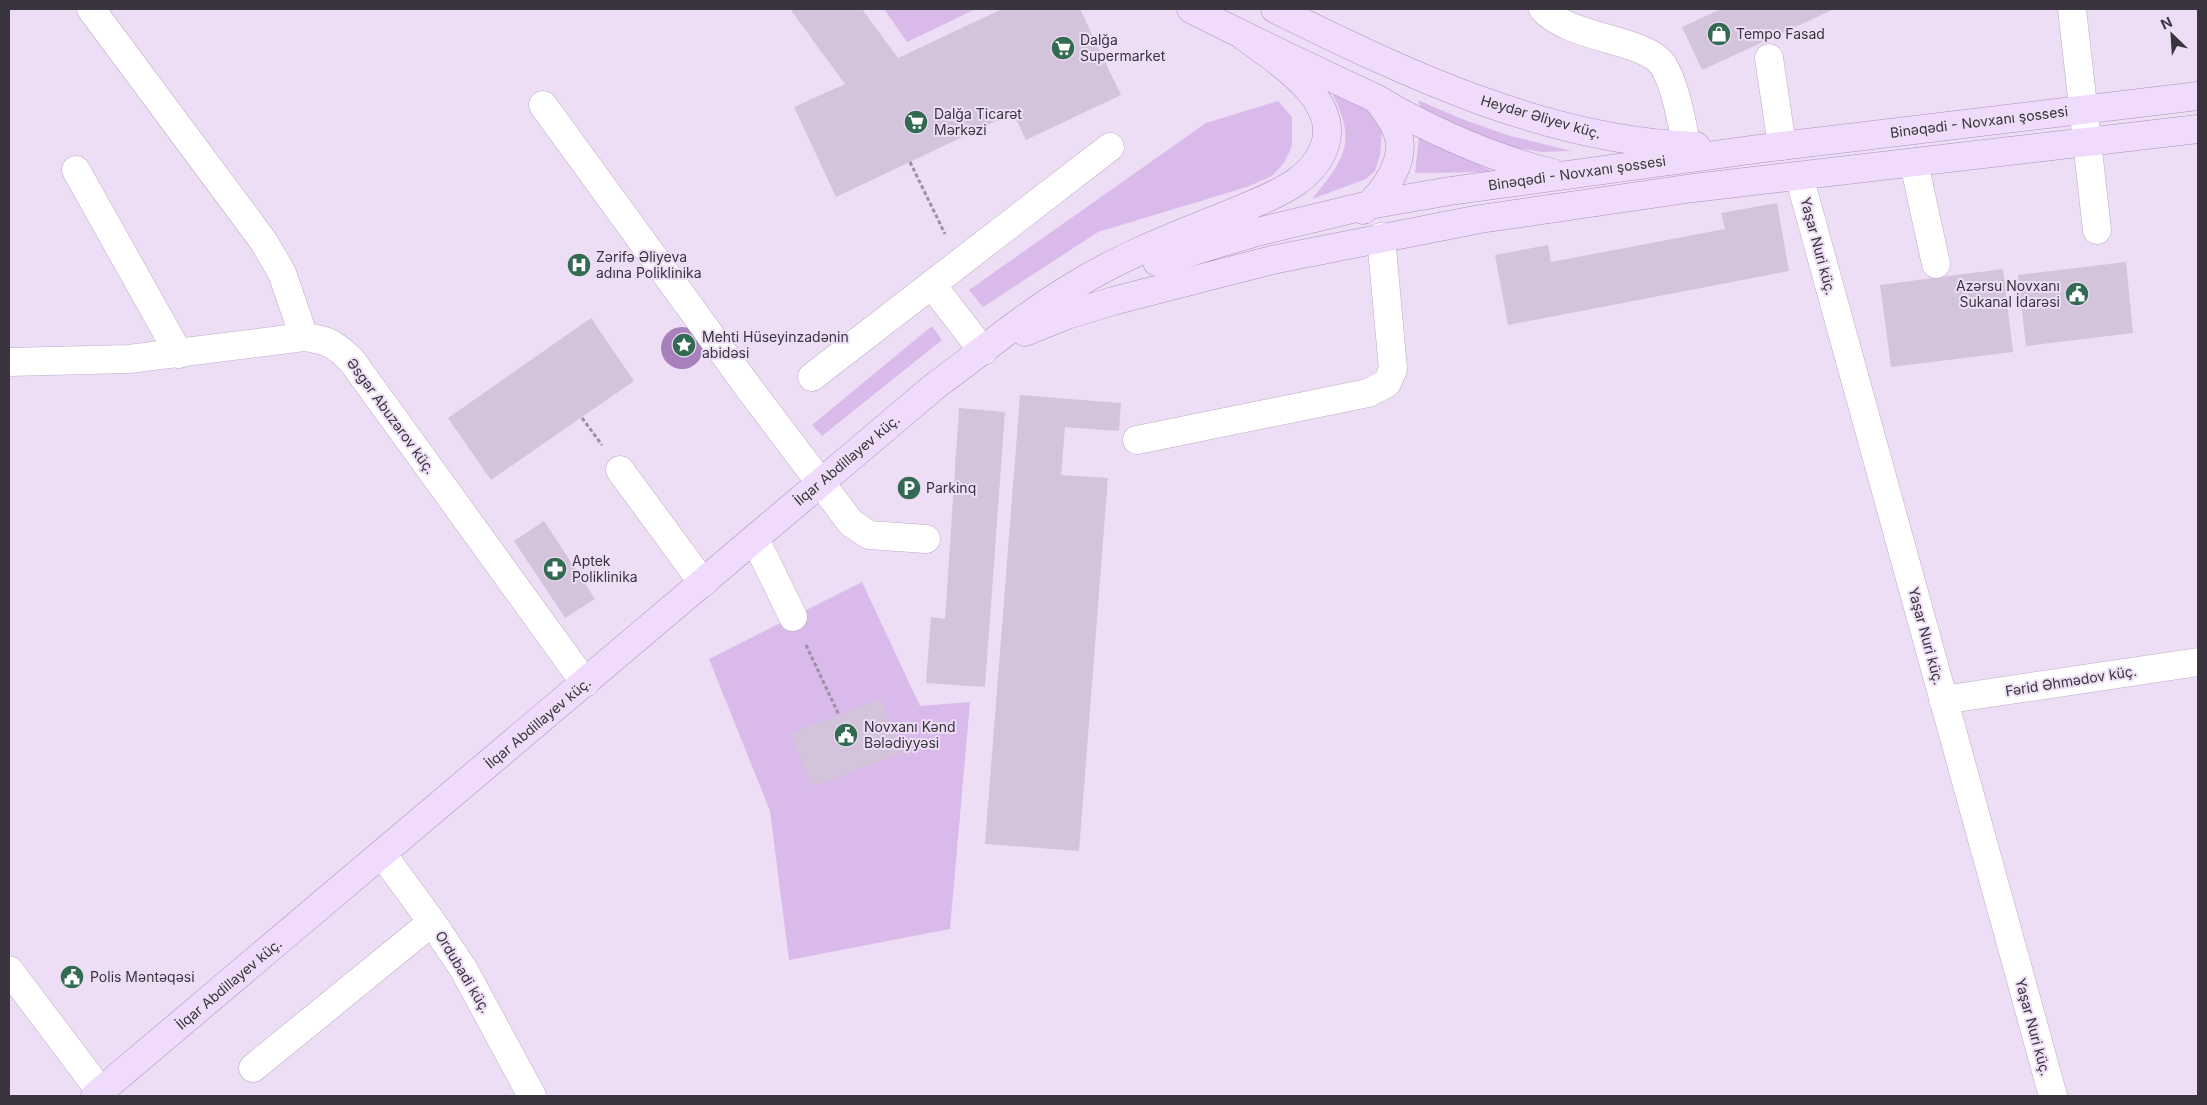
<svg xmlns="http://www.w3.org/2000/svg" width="2207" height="1105" viewBox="0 0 2207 1105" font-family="Inter,sans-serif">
  <rect width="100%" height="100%" fill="#eddef6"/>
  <path fill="#dabaeb" d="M884,9h92l-69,33z
    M1330,89l44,24 8,19 -2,23 -5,16 -9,8 -54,20c35,-42 45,-59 18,-110z
    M1418,100l44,19 45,16 65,16 -29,1 -35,-5 -86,-35z
    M1278,101l14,16v29l-8,17 -12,13 -25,11 -149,45 -115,75 -14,-17 237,-167z
    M1419,136l75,36 -79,1z
    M932,326l10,14 -120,96 -10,-11z
    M862,582l58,124 50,-4 -20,227 -161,31 -19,-149 -61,-152z"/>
  <path fill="#a780bc" d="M661 348a21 21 0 1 1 42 0a21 21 0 1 1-42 0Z"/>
  <path fill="#d3c4db" d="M790,9h72l36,49 104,-49h78l41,86 -95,45 -13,-27 -177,84 -42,-90 51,-23z
    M1721,9h113l-132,61 -20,-43z
    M1777,203l12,68 -281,54 -13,-70 53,-10 3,17 174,-33 -4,-16z
    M2126,262l7,71 -107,13 -8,-71z
    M2003,269l10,83 -122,15 -11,-82z
    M591,318l43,63 -143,99 -43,-62z
    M1020,395l101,8 -2,28 -54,-4 -4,48 47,3 -29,373 -94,-7z
    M959,408l46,4 -20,275 -59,-4 5,-66 14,2z
    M544,521l51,78 -30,19 -51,-77z
    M881,699l20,54 -89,34 -21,-54z"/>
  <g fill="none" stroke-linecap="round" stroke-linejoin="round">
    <g stroke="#baacc3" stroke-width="29">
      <path id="minor" d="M91,9l173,233 18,31 22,64
        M1543,9c27,30 103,30 120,56 13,21 18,56 24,80
        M2072,9l25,221
        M1769,58l13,88
        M543,105l211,290 97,128 18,12 57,4
        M1914,163l22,101
        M76,170l103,184
        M1799,176l254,920
        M932,285l51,66
        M9,362l120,-3 175,-22c24,3 31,7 48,24l233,322
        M812,377l298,-230
        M1137,440l231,-47 19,-10 6,-14 -12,-132
        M620,470l83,113
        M755,539l38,78
        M1943,700l255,-38
        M383,855l49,67 32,48 68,126
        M9,970l92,122
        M253,1068l179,-146"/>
    </g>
    <g stroke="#a991b8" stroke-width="29">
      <path id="major" d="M1191,9c61,31 122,60 184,89 10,5 20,12 30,17 46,24 97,46 148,58
        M1275,9c132,65 272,132 421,137
        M1363,210c21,-17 45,-50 34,-79 -4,-11 -12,-21 -19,-30
        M1157,262l96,-29 116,-28 81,-14 315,-43 433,-52
        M1025,332l42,-17 46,-14 159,-41 208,-41 213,-31 505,-59
        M95,1096l840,-710c45,-33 89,-70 137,-99 54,-34 114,-55 172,-79 32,-14 69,-27 81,-63 15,-47 -51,-86 -83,-110"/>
    </g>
    <path stroke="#9b91a2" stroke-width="3" stroke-dasharray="4 2.5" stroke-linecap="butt" d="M910,162l35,72
      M582,418l20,27
      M806,645l33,70"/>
    <use href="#minor" stroke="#fff" stroke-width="28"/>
    <use href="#major" stroke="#f0dbfc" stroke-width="28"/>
  </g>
  <defs>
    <g id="shop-disc" transform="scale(1.25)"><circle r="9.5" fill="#326a52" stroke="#eddef6"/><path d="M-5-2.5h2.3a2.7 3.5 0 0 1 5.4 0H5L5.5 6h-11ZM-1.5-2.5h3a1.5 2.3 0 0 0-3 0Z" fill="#fff"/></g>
    <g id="supermarket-disc" transform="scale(1.25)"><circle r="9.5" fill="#326a52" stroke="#eddef6"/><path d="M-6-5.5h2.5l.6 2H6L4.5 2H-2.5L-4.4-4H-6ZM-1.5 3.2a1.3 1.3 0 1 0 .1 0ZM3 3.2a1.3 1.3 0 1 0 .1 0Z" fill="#fff"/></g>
    <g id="hospital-disc" transform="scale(1.25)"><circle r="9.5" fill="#326a52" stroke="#eddef6"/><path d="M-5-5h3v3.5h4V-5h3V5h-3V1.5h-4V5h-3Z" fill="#fff"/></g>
    <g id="civic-disc" transform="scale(1.25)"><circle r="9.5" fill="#326a52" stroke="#eddef6"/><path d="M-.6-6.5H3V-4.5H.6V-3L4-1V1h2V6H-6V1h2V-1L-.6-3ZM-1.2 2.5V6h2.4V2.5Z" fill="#fff"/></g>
    <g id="sight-disc" transform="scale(1.25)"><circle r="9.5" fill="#326a52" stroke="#eddef6"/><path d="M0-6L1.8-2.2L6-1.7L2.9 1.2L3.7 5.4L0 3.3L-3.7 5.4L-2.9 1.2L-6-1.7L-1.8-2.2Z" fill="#fff"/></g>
    <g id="parking-disc" transform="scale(1.25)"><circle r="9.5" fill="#326a52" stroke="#eddef6"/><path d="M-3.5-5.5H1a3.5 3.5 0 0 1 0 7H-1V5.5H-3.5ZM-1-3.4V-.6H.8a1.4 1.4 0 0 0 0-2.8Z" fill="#fff"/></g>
    <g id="pharmacy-disc" transform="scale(1.25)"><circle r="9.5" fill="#326a52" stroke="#eddef6"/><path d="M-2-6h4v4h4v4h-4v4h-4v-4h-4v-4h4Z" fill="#fff"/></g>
  </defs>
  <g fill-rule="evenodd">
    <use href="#shop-disc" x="1719" y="34"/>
    <use href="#supermarket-disc" x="1063" y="48"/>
    <use href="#supermarket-disc" x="916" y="122"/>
    <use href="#hospital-disc" x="579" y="265"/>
    <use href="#civic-disc" x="2077" y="294"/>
    <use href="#sight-disc" x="684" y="345"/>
    <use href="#parking-disc" x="909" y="488"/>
    <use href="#pharmacy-disc" x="555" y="569"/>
    <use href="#civic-disc" x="846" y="735"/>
    <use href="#civic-disc" x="72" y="977"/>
  </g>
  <g text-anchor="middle" stroke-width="4" stroke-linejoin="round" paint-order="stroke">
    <g font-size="14" fill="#39343d" stroke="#eddef6" text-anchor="start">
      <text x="1736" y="39">Tempo Fasad</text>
      <text x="1080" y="45">Dalğa<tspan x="1080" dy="16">Supermarket</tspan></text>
      <text x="934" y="119">Dalğa Ticarət<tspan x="934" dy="16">Mərkəzi</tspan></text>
      <text x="596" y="262">Zərifə Əliyeva<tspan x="596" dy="16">adına Poliklinika</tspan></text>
      <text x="2060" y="291" text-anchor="end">Azərsu Novxanı<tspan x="2060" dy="16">Sukanal İdarəsi</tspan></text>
      <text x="702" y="342">Mehti Hüseyinzadənin<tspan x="702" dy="16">abidəsi</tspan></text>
      <text x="926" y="493">Parkinq</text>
      <text x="572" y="566">Aptek<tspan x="572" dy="16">Poliklinika</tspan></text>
      <text x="864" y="732">Novxanı Kənd<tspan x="864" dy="16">Bələdiyyəsi</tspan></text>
      <text x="90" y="982">Polis Məntəqəsi</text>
    </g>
    <g font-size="14" fill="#39343d" stroke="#eddef6">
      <text transform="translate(1541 117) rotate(16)" y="5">Heydər Əliyev küç.</text>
      <text transform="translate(1979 122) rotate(-7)" y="5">Binəqədi - Novxanı şossesi</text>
      <text transform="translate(1577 173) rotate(-8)" y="5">Binəqədi - Novxanı şossesi</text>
      <text transform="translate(1818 246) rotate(75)" y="5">Yaşar Nuri küç.</text>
      <text transform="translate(391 416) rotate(54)" y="5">Əsgər Abuzərov küç.</text>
      <text transform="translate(847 460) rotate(-40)" y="5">İlqar Abdillayev küç.</text>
      <text transform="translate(1926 636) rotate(75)" y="5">Yaşar Nuri küç.</text>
      <text transform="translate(2071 681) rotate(-9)" y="5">Fərid Əhmədov küç.</text>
      <text transform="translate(538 723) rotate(-40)" y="5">İlqar Abdillayev küç.</text>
      <text transform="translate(463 972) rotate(59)" y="5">Ordubadi küç.</text>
      <text transform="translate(229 984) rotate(-40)" y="5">İlqar Abdillayev küç.</text>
      <text transform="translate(2033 1027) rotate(75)" y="5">Yaşar Nuri küç.</text>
    </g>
  </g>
  <rect width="2207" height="1105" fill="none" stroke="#39343d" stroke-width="20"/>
  <g transform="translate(2172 35) rotate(335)" stroke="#eddef6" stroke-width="4" paint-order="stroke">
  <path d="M0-4L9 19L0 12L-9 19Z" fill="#39343d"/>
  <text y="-8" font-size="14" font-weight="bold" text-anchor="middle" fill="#39343d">N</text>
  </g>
</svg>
